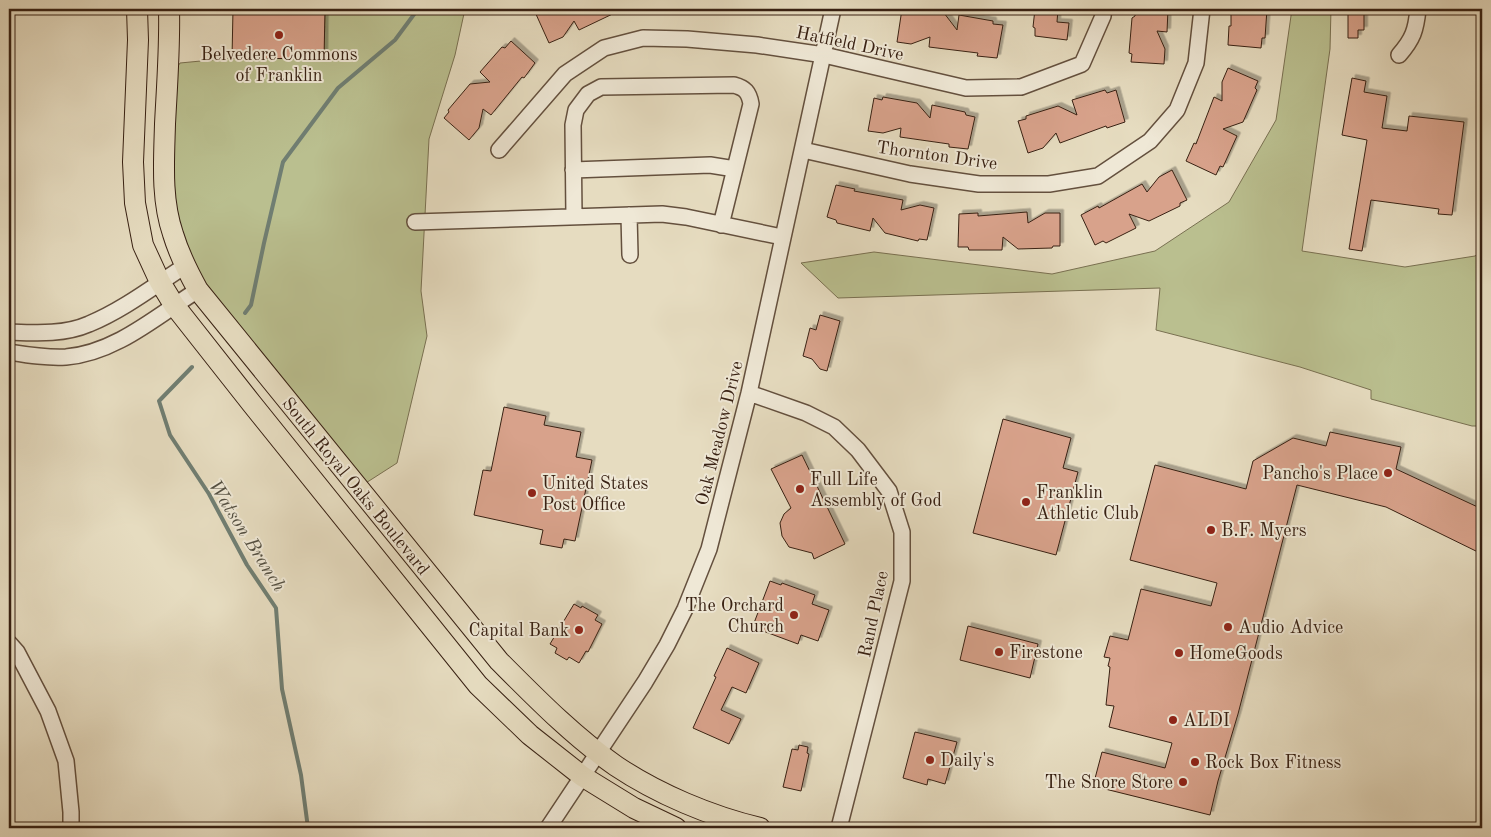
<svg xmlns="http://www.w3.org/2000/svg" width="1491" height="837" viewBox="0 0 1491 837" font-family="'Old Standard TT',serif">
  <defs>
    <filter id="shadow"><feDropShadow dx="3.5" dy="-3.5" stdDeviation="0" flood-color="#0004"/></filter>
  </defs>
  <rect width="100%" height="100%" fill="#e6dcc0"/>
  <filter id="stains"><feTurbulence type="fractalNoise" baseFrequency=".004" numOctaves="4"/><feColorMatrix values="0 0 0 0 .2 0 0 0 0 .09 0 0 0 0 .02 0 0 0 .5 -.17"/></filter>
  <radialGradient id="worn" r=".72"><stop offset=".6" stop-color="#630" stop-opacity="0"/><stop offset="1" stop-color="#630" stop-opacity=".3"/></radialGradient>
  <path fill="#babf8f" stroke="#797051" d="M325,9h140l-10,46 -26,84 -8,152 6,45 -30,127 -39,25 -160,-198 -26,-57 -5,-149 13,-21 52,-5 92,1z
    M1292,9h39l-1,40 -28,202 103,16 70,-11 7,-5v175h-10l-101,-27v-9l-71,-23 -144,-37 4,-42 -322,10 -37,-35 73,-11 178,22 103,-23 74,-49 47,-82z"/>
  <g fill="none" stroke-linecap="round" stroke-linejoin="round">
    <path stroke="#707e72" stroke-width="4" d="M245,313l6,-8 13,-62 19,-81 55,-74 57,-48 23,-31
      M192,367l-33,34 11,34 39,59 38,71 29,43 6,81 19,86 7,53"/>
  </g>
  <path fill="#d8a28b" stroke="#382113" filter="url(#shadow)" d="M233,9h92l-1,50 -92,-1z
    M544,9h79l-44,21 -5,-9 -11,16 -14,6 -14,-31z
    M902,9l8,1v-1h5l29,4 13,17 2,-15 34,6v3l10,1 -6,33 -20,-2 1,-3 -49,-6 1,-10 -19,7 -14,-2z
    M1035,9h23l-1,13 12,1 -2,17 -32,-4v-8l-2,-1z
    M1136,9h32l-1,23 -10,-1 8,18 -1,15 -33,-2 1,-8 -3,-1 3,-35 3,-2z
    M1231,9h36l-2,29h-3l-1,10 -33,-3 1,-19h2z
    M1348,9h16v21h-6v8h-10z
    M511,41l24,22 -11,15 -2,-1 -31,38 -8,-6 -4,19 -10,12 -25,-22 5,-6 -1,-2 22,-26 20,-2 -10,-10 22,-25 3,1z
    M1228,68l30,13 -3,7 2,2 -14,32 -20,7 14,7 -14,31 -3,-1 -4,9 -30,-14 8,-18 2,1 18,-47 8,4v-19z
    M1352,78l14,3 -2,11 23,4 -5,32 25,3 2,-15 55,6 -12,93 -14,-1 1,-5 -68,-9 -9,51 -13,-2 18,-109 -25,-5z
    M1105,90l2,3 9,-3 9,32 -18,6 -1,-2 -46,17 -4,-10 -13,15 -15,5 -10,-32 8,-2v-3l32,-10 19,9 -5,-15z
    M883,97l34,6 13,15 2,-13 33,7 1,3 9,2 -7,32 -19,-2v-3l-49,-7 1,-9 -18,5 -15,-2 6,-33 8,2z
    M1172,170l15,30 -7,3v3l-31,15 -20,-7 7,14 -30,15 -3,-2 -8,4 -14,-30 17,-9 1,2 43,-24 5,8 12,-15z
    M836,185l19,4 -1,2 49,9 -2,10 19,-5 14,3 -7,32 -8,-1 -1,2 -33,-8 -12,-15 -3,13 -33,-8 -1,-3 -9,-3z
    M1027,212l1,11 17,-10h15v33h-7l-1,2 -34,1 -15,-12 -1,13h-33l-1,-3h-10l1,-33 19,-1v3z
    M820,315l20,6 -13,50 -7,-2 -8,-10 -9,-3 7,-28 6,2z
    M504,407l42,9 -2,9 37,7 -5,25 16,3 -17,81 -11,-2 -2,9 -22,-4 3,-14 -69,-15 9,-45 8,1z
    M1003,419l68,19 -8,30 15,4 -22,83 -83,-22z
    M1330,432l71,15 -5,22 86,40v45l-96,-47 -89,-22 -59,229 -20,67 -8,34 -117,-29 9,-34 63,16 7,-25 -63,-16 5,-21 -8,-1 4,-38 -2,-1 2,-8 -6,-1 6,-21 18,4 13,-51 70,17 6,-23 -87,-23 25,-95 91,24 7,-28 40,-23 33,8z
    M802,455l43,89 -31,15 -2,-6 -23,-6 -7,-11 -2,-13 4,-9 7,-6 -20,-39z
    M770,581l11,4 1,-2 33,12 -3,9 17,6 -11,31 -17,-6 -3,9 -35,-13 1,-4 -10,-4z
    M574,604l7,4 1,-2 16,9 -3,5 7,4 -14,28 -2,-1 -7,12 -10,-6 -2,3 -12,-7 2,-5 -7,-4z
    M968,626l70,18 -8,34 -70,-18z
    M727,648l32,15 -13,30 -14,-6 -11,23 20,9 -12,25 -36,-16 23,-51 -2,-1z
    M915,732l42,10 -12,42 -17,-5 -1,6 -24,-7z
    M799,745l9,2 -1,6 2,1 -8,37 -18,-4 9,-38 6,1z"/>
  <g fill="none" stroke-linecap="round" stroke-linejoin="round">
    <g stroke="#64503e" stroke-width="18">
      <path id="minor" d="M1399,55c14,-16 17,-25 19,-46
        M499,150l66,-76 39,-26 39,-10 44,1 70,6 67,10 142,33 55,-1 61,-23 21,-48 1,-7
        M803,150l107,24 69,10h70l49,-8 52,-35 27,-31 19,-47 6,-54
        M573,170l137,-5 25,4
        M629,215l1,40
        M574,217l-1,-92 3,-15 12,-16 13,-7 133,-2c11,3 15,7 17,19l-30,121
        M415,222l247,-8 24,3 96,20
        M9,332c26,1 55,3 80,-8 34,-14 65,-38 96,-58
        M9,352c19,3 37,6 57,5 50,-4 92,-42 132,-67
        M749,393l57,20 28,14 24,23 31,41 13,41v49l-63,247
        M9,643l8,9 31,59 18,50 5,51v16
        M548,828l97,-146 22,-37 18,-36 24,-60 40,-156 84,-384"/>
    </g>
    <g stroke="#382113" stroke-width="22">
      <path id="major" d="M137,9l1,31 -5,122 2,41 8,42 17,37 14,23 78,99 226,281 52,50 52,41 52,32 42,20
        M169,9c1,38 -2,76 -4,115 -1,37 -4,75 8,110 6,20 15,38 25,56l301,371c37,37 74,75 117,105 42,28 94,50 144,62"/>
    </g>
    <use href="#minor" stroke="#efe8d6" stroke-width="15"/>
    <use href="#major" stroke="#e6dcc0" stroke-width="20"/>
  </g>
  <g fill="#8f2418" stroke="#efe8d6" stroke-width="2">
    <circle cx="279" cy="35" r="5"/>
    <circle cx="1388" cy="473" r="5"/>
    <circle cx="800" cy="489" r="5"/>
    <circle cx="532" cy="493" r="5"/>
    <circle cx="1026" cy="502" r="5"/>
    <circle cx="1211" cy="530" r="5"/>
    <circle cx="794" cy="615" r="5"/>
    <circle cx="1228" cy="627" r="5"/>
    <circle cx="579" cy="630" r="5"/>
    <circle cx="999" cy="652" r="5"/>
    <circle cx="1179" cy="653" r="5"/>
    <circle cx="1173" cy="720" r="5"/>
    <circle cx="930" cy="760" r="5"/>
    <circle cx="1195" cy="762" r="5"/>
    <circle cx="1183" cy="782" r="5"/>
  </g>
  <g text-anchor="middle" stroke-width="4" stroke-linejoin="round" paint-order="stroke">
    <g font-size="18" fill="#382113" stroke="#efe8d6">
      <text transform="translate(850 43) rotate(12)" y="6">Hatfield Drive</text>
      <text transform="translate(937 155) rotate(8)" y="6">Thornton Drive</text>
      <text transform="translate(719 433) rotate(-76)" y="6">Oak Meadow Drive</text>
      <text transform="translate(356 486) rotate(51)" y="6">South Royal Oaks Boulevard</text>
      <text transform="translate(873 614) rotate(-78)" y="6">Rand Place</text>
    </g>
    <g font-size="18" fill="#382113" stroke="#efe8d6" text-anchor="start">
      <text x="279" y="60" text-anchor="middle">Belvedere Commons<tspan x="279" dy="21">of Franklin</tspan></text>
      <text x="1378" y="479" text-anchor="end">Pancho's Place</text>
      <text x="810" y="485">Full Life<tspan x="810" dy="21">Assembly of God</tspan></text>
      <text x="542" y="489">United States<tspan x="542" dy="21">Post Office</tspan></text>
      <text x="1036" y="498">Franklin<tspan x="1036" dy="21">Athletic Club</tspan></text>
      <text x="1221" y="536">B.F. Myers</text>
      <text x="784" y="611" text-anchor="end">The Orchard<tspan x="784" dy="21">Church</tspan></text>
      <text x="1238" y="633">Audio Advice</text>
      <text x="569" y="636" text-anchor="end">Capital Bank</text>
      <text x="1009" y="658">Firestone</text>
      <text x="1189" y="659">HomeGoods</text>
      <text x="1183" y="726">ALDI</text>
      <text x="940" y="766">Daily's</text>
      <text x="1205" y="768">Rock Box Fitness</text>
      <text x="1173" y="788" text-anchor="end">The Snore Store</text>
    </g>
    <g font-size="19" font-style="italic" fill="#545042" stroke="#efe8d6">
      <text transform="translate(248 535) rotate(58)" y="7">Watson Branch</text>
    </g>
  </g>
  <rect width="1491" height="837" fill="none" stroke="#e6dcc0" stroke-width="30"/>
  <rect x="10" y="10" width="1471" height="817" fill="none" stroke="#382113" stroke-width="2.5"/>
  <rect x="15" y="15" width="1461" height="807" fill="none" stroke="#382113"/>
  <rect width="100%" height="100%" filter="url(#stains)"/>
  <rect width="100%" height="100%" fill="url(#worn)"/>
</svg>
